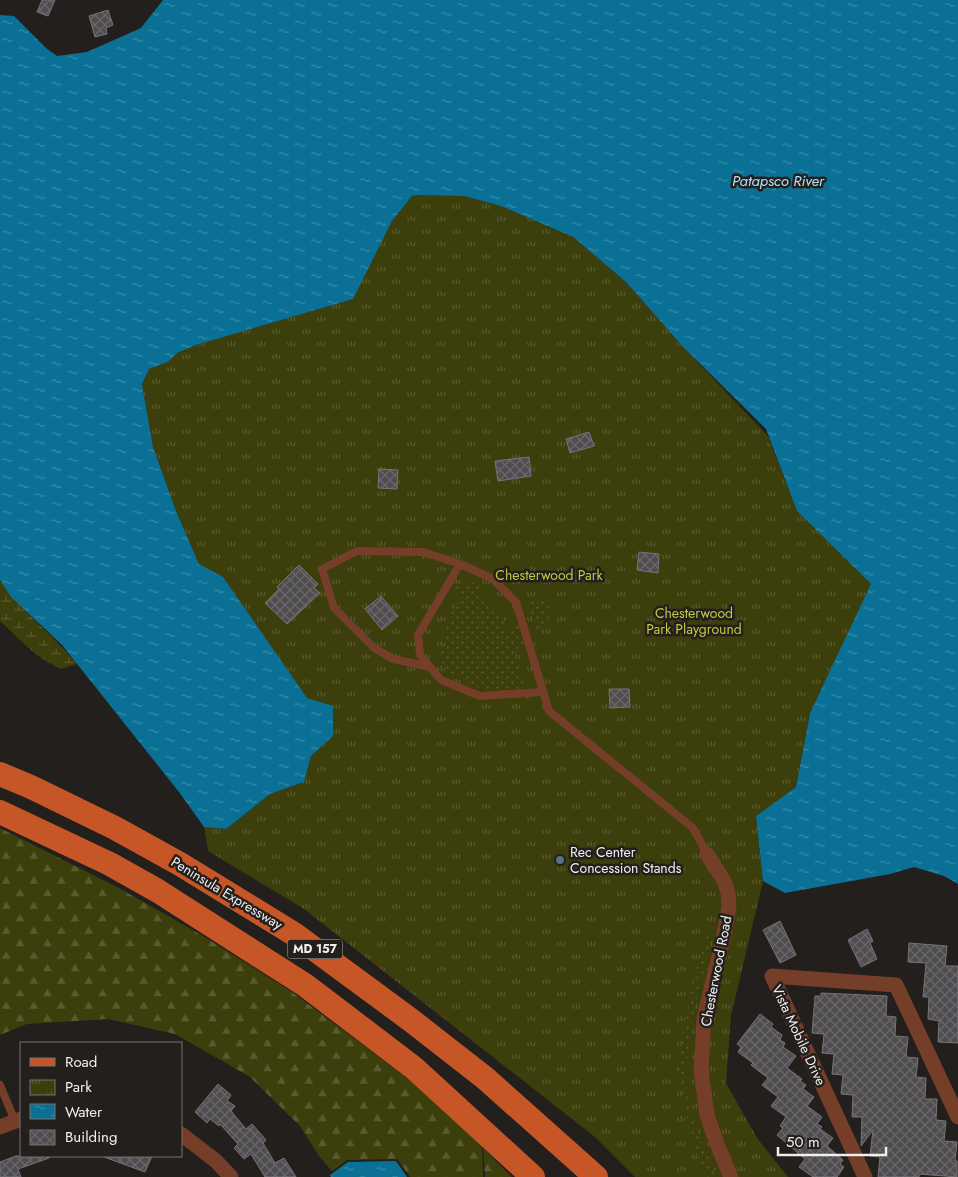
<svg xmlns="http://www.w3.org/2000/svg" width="958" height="1177" viewBox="0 0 958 1177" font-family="Jost,sans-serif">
  <defs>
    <pattern id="forest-firs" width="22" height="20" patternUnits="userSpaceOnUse" patternTransform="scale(1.25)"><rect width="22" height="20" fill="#3c3e0b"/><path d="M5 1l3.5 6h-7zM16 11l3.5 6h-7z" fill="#595a2f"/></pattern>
    <pattern id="wetland-marsh" width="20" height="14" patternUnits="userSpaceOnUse" patternTransform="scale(1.25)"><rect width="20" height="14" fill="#3c3e0b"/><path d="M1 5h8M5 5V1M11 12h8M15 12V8" fill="none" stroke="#595a2f"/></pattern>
    <pattern id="park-tufts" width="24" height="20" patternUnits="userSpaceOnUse" patternTransform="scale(1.25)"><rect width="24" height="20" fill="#3c3e0b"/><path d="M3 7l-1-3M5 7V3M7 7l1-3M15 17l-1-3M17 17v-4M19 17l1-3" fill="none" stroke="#595a2f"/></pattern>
    <pattern id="garden-dots" width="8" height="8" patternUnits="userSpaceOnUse" patternTransform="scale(1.25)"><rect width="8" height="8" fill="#3c3e0b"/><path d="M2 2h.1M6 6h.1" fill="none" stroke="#595a2f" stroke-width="1.8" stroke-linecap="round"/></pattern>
    <pattern id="water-ripples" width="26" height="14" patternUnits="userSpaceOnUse" patternTransform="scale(1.25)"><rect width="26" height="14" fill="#0b7095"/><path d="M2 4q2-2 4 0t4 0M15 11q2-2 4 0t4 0" fill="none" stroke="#3b8ca9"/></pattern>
    <pattern id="building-cross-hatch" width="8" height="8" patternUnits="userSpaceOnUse" patternTransform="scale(1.25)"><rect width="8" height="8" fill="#4f4d50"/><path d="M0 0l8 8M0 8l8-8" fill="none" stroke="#69676a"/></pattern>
  </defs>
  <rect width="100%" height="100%" fill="#221f1d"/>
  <path fill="url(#forest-firs)" d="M0,828l119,60 86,49 87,55 118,88 72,66 1,31h-73l-13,-18 -50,1 -15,11 -13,-15 -19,-30 -50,-49 -75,-43 -67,-15 -81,5 -27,11z
    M483,1148l29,29h-27z"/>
  <path fill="url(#wetland-marsh)" d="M0,580c21,32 53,54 77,84l-16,5c-28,-13 -39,-28 -61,-48z"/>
  <path fill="url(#park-tufts)" d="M413,195l51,1 37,10 72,31 53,45 57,65 85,89 29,75 75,74 -62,128 -14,74 -40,29 7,65 -32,135 -5,67 31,55 31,39h-153l-40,-40 -291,-228 -96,-58 -4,-24 22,2 44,-35 34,-12 7,-26 22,-20 -110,-158 -24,-14 -23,-53 -23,-64 -11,-63 7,-15 19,-7 9,-9 19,-8 156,-46 40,-78z"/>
  <path fill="url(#garden-dots)" d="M468,582l13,2 -3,11 22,16 7,19 11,-5 7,21 -11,5 11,38 2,2 9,-3 2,5 -3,5 -8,3 -4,-10c-28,3 -46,4 -64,-20l-10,7 -12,-27 10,-3 -2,-23 15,-27 -7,-8 5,-5z
    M540,597l6,1 6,11c-2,11 -4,17 -15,22l-9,-26z
    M708,931l4,6c-12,54 -34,117 -22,173 6,24 18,44 27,67h-10l-18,-45 -10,-59 4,-42 11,-54z"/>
  <path fill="url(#water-ripples)" d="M163,0h795v884l-14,-8 -30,-9 -24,7 -105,19 -22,-12 -7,-65 40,-29 14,-74 61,-129 -74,-73 -31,-82 -83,-82 -57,-65 -53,-45 -72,-31 -37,-10 -51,-1 -21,26 -39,78 -157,46 -19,8 -9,9 -19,7 -7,15 11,63 23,64 23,53 24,13 84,121 26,8v30l-22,20 -7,26 -34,12 -44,35 -22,-2 -25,-35 -117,-147 -51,-48 -11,-17v-565l14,1 32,32 11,8 30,-4 54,-24z
    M396,1161l11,16h-76l-1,-2 18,-13z"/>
  <path fill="url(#building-cross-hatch)" stroke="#777478" d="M42,0h13l-7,16 -11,-4z
    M108,10l5,15 -7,3 1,6 -12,3 -6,-21z
    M589,432l5,14 -24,7 -4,-14z
    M529,457l2,19 -33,5 -3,-20z
    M379,469l19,1 -1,19 -19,-1z
    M639,552l20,2 -1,19 -21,-3z
    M299,565l19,19 -4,4 6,5 -33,31 -22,-21 14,-14 -2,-2z
    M381,596l17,20 -16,14 -17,-21z
    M609,689h20l1,18 -20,1z
    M780,921l16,34 -16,8 -17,-33z
    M867,929l6,12 -3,2 7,16 -16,8 -13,-27z
    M909,943l38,3 -2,20h13v77l-20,-1 1,-21 -11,-2 1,-22h-6l3,-34 -18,-1z
    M821,993l66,3 -1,20 10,1 -1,19 13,1 -2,20 12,1 -2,19 10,1 -1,21h12l-1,21 10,1 -2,20 13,1 -2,19h2v16l-38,-3v3h-41l2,-20 -10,-1 3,-26 -12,16 1,-29h-10l1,-22 -12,-1 2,-19 -11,-1 2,-20 -12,-1 2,-19 -12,-1 3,-37h6z
    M760,1014l13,10 -2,3 11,8 -2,5 5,3 -2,4 13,9 -9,12 15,11 -2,2 6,4 -3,4 11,8 -7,9 15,11 -5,7 5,3 -2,2 13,9 -6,8 16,14 -3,4 4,3 -7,10h-24l-14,-10 6,-8 -28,-24 6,-7 -3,-2 6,-9 -15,-11 7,-9 -16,-12 6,-7 -17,-13 2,-2 -15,-11 3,-5 -4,-3z
    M218,1084l13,11 -4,6 8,5 -4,5 15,18 6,-5 14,16 -3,3 12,20 9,-5 12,19h-31l-14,-23 -7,5 -10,-11 4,-4 -18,-20 -1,2 -9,-7 -3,4 -12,-11z
    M16,1156h33v2l-31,11 3,8h-21v-15z
    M104,1156h48l-7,16 -41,-15z"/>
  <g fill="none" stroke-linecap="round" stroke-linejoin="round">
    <path stroke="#743e29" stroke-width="8" d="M430,667l-37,-8 -19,-11 -40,-40 -12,-39 35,-18 66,1 37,12
      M543,692l-63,4 -39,-16 -21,-25 -2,-20 42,-71 33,15 23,23 33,109 144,117 14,26
      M0,1085l15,36"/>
    <path stroke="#743e29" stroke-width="15" d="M707,854l17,27 4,11 1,14 -5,29 -20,84 -3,51 6,45 10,29 14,33
      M0,1127l21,-8
      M181,1134l35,27 15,16
      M865,1177l-93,-201 124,9 62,132"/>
    <path stroke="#c75627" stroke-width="24" d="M0,774l31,13 84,41 65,36 114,70 118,87 73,57 111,99
      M0,812l110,52 48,27 147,94 109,83 119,109"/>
  </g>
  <circle fill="#5c6f8a" stroke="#221f1d" stroke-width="2" cx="560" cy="860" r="5"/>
  <g text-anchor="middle" stroke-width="5" stroke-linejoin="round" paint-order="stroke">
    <rect fill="#221f1d" stroke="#b3b1af" stroke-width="1" x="287.5" y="939.5" width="55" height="19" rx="4"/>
    <g font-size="12" font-weight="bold" fill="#f1efed">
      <text x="315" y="953">MD 157</text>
    </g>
    <g font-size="14" fill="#c2c840" stroke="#221f1d">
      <text x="549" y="580">Chesterwood Park</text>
      <text x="694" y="618">Chesterwood<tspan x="694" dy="16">Park Playground</tspan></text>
    </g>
    <g font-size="14" fill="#f1efed" stroke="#221f1d" text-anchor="start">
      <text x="570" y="857">Rec Center<tspan x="570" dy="16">Concession Stands</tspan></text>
    </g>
    <g font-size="14" fill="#f1efed" stroke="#221f1d">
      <text transform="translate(227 893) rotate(31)" y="5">Peninsula Expressway</text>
      <text transform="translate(716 971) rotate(-79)" y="5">Chesterwood Road</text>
      <text transform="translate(799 1035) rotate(65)" y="5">Vista Mobile Drive</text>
    </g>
    <g font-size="15" font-style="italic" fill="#afe1fa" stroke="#221f1d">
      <text x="778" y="186">Patapsco River</text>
    </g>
  </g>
  <rect x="20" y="1042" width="162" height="115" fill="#221f1d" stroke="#757270"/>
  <rect x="30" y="1058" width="25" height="8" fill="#c75627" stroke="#757270"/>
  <text x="65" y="1067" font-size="15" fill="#f1efed">Road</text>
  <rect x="30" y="1080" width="25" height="15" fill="url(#park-tufts)" stroke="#757270"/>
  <text x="65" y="1092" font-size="15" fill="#f1efed">Park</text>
  <rect x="30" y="1104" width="25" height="15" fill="url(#water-ripples)" stroke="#757270"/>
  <text x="65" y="1117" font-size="15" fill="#f1efed">Water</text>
  <rect x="30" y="1130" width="25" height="15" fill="url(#building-cross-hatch)" stroke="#757270"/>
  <text x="65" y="1142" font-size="15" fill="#f1efed">Building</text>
  <path d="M778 1147v8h108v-8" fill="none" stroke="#f1efed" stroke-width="2.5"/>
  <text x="786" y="1147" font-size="15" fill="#f1efed" stroke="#221f1d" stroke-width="4" paint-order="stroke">50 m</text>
</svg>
